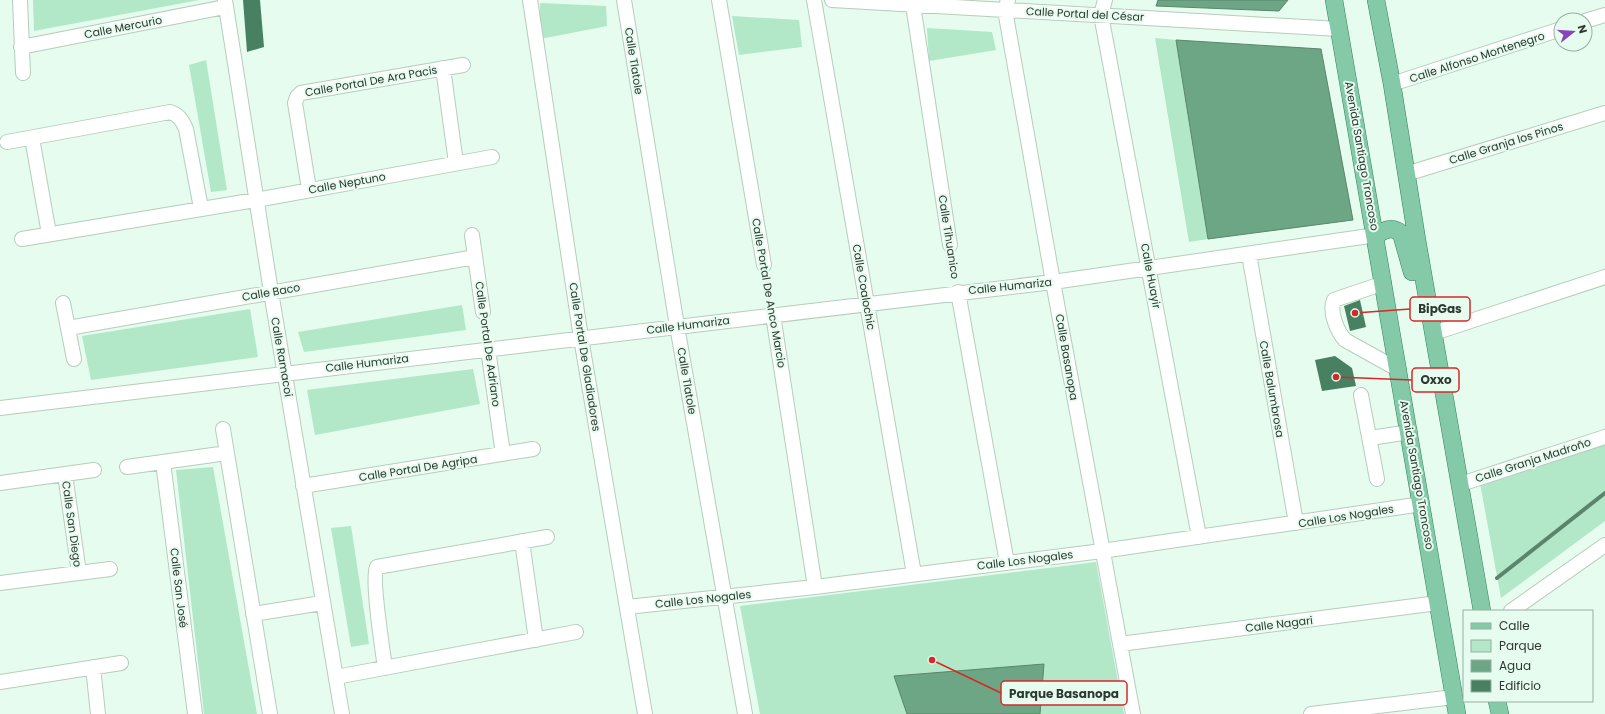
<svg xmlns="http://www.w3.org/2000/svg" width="1605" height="714" viewBox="0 0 1605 714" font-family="Poppins,sans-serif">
  <rect width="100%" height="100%" fill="#e5fcee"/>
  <path fill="#b2e7c8" d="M33,0h166l-165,31z
    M540,3l66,3 1,20 -67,13z
    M732,16l67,4 3,27 -63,8z
    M927,28l65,4 4,18 -67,11z
    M1155,38l21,2 32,199 -19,3z
    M206,60l21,130 -16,2 -22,-127z
    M462,305l4,25 -162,22 -6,-20z
    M250,309l8,48 -167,23 -9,-44z
    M473,369l7,35 -165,31 -8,-45z
    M1605,442v79l-104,77 -21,-115z
    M213,467l44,247h-53l-28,-244z
    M351,526l18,118 -18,3 -20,-119z
    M1096,562l28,152h-364l-20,-108z"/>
  <path fill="#6ca685" stroke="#5a856c" d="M1158,0h130l-9,11 -123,-5z
    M1176,40l145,9 32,171 -145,19z
    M1044,664l-4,50h-133l-13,-38z"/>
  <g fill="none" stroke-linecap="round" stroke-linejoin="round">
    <path stroke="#5a856c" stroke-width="4" d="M1497,578l108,-85"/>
  </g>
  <path fill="#488162" d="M243,0h17l4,47 -17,5z
    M1360,300l6,27 -16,4 -6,-25z
    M1335,356l17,12 4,18 -34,5 -7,-31z"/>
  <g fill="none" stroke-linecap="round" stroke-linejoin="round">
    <g stroke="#b6ccbe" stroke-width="16">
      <path id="minor" d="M20,0l3,73
        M225,0l46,292 71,422
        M530,0l51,338 64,376
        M624,0l53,326 68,388
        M719,0l45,265
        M814,0l100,574
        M832,0l507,29
        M914,0l-1,5 37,240
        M1008,0l-3,10 48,272 80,432
        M1105,0l-4,15 98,522
        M1585,21l20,-6
        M21,47l204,-40
        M443,68l13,95
        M1392,84l169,-55
        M32,138l17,96
        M7,142l163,-30c9,3 12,8 16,17l15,79
        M1406,174l199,-61
        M309,189l-14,-86 2,-6 4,-4 162,-28
        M472,235l11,77
        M22,239l234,-39 236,-43
        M1249,254l47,269
        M1384,283l-50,17c-5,12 3,31 11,40l54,30
        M958,292l49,271
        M63,303l11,56
        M773,315l42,272
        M68,328l407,-71
        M1434,333l171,-56
        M488,349l15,105
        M1361,395l16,84
        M0,408l1053,-126 323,-47
        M223,429l47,285
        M1370,438l40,-6
        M163,462l32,252
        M127,467l100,-14
        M65,474l14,99
        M0,483l94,-13
        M1461,484l144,-47
        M303,486l230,-37
        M522,541l14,99
        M0,583l110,-14
        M627,607l188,-20 287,-36 320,-47
        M1511,611l94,-66
        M253,614l69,-11
        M1120,644l318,-41
        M93,667l5,47
        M385,668c-2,-15 -14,-92 -8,-101l170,-30
        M336,677l240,-45
        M0,682l121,-19
        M1311,714l143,-17"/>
    </g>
    <g stroke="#31805a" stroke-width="18">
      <path id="major" d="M1334,0l123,714
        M1376,0l16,84 25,156 65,371
        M1376,235c9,-5 16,-9 25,-2l11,39
        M1497,701l3,13"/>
    </g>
    <path stroke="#84938a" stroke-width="2.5" stroke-dasharray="2 3" stroke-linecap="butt" d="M952,257l4,23
      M766,277l5,26
      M485,325l2,12"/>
    <use href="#minor" stroke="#fff" stroke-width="14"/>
    <use href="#major" stroke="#84caa9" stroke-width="17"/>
  </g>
  <g text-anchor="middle" stroke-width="4" stroke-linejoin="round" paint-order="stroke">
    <g font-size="11" fill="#2f3732" stroke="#e5fcee">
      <text transform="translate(1085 14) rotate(3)" y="4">Calle Portal del César</text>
      <text transform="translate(123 27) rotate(-11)" y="4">Calle Mercurio</text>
      <text transform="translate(1477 57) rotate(-18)" y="4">Calle Alfonso Montenegro</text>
      <text transform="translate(634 61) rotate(81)" y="4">Calle Tlatole</text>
      <text transform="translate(371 81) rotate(-10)" y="4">Calle Portal De Ara Pacis</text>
      <text transform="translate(1506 143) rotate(-17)" y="4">Calle Granja los Pinos</text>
      <text transform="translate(1362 156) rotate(80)" y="4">Avenida Santiago Troncoso</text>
      <text transform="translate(347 183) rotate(-10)" y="4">Calle Neptuno</text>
      <text transform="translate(949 237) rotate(81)" y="4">Calle Tihuanico</text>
      <text transform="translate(1151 276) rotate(79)" y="4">Calle Huayir</text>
      <text transform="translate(1010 286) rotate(-6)" y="4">Calle Humariza</text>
      <text transform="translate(864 287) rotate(80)" y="4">Calle Coalochic</text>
      <text transform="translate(271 292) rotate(-10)" y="4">Calle Baco</text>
      <text transform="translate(769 293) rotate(80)" y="4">Calle Portal De Anco Marcio</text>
      <text transform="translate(688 325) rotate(-7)" y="4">Calle Humariza</text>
      <text transform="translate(488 344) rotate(82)" y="4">Calle Portal De Adriano</text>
      <text transform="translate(282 357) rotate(80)" y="4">Calle Ramacoi</text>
      <text transform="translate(585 357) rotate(81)" y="4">Calle Portal De Gladiadores</text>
      <text transform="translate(1067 357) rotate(80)" y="4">Calle Basanopa</text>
      <text transform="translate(367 363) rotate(-7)" y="4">Calle Humariza</text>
      <text transform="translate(687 381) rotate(80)" y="4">Calle Tlatole</text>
      <text transform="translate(1272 389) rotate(80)" y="4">Calle Balumbrosa</text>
      <text transform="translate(1533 460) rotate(-18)" y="4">Calle Granja Madroño</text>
      <text transform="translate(418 468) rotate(-9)" y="4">Calle Portal De Agripa</text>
      <text transform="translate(1417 475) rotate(80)" y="4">Avenida Santiago Troncoso</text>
      <text transform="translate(1346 516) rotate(-9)" y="4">Calle Los Nogales</text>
      <text transform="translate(72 524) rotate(82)" y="4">Calle San Diego</text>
      <text transform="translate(1025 560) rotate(-7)" y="4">Calle Los Nogales</text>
      <text transform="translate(179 588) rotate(83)" y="4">Calle San José</text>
      <text transform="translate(703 599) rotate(-6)" y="4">Calle Los Nogales</text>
      <text transform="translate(1279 624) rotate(-7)" y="4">Calle Nagari</text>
    </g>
  </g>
  <path fill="none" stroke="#d62828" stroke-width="1.5" d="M1355 313L1410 309M1336 377L1412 380M932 660L1001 693"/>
  <g fill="#d62828" stroke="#e5fcee" stroke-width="1.5">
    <circle cx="1355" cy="313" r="4"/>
    <circle cx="1336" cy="377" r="4"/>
    <circle cx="932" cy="660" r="4"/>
  </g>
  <g fill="#e5fcee" stroke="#d62828" stroke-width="1.5">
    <rect x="1410" y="297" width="60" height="24" rx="4"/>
    <rect x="1412" y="368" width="47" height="24" rx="4"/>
    <rect x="1001" y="681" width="126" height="24" rx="4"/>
  </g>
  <g font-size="12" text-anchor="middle" font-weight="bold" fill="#2f3732">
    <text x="1440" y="313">BipGas</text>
    <text x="1436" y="384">Oxxo</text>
    <text x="1064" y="698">Parque Basanopa</text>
  </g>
  <rect x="1463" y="610" width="130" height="92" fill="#e5fcee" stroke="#9cada3"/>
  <rect x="1471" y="623" width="20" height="6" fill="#84caa9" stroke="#9cada3"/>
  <text x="1499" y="630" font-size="12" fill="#2f3732">Calle</text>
  <rect x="1471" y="640" width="20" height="12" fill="#b2e7c8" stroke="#9cada3"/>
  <text x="1499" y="650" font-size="12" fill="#2f3732">Parque</text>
  <rect x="1471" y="660" width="20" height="12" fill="#6ca685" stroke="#9cada3"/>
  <text x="1499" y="670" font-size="12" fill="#2f3732">Agua</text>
  <rect x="1471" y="680" width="20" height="12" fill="#488162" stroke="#9cada3"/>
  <text x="1499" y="690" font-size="12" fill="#2f3732">Edificio</text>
  <g transform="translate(1573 32) rotate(73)"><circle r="19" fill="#e5fcee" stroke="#9cada3"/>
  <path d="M0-3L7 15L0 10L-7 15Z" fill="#8844b8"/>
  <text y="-6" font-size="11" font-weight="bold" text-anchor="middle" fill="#2f3732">N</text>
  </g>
</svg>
